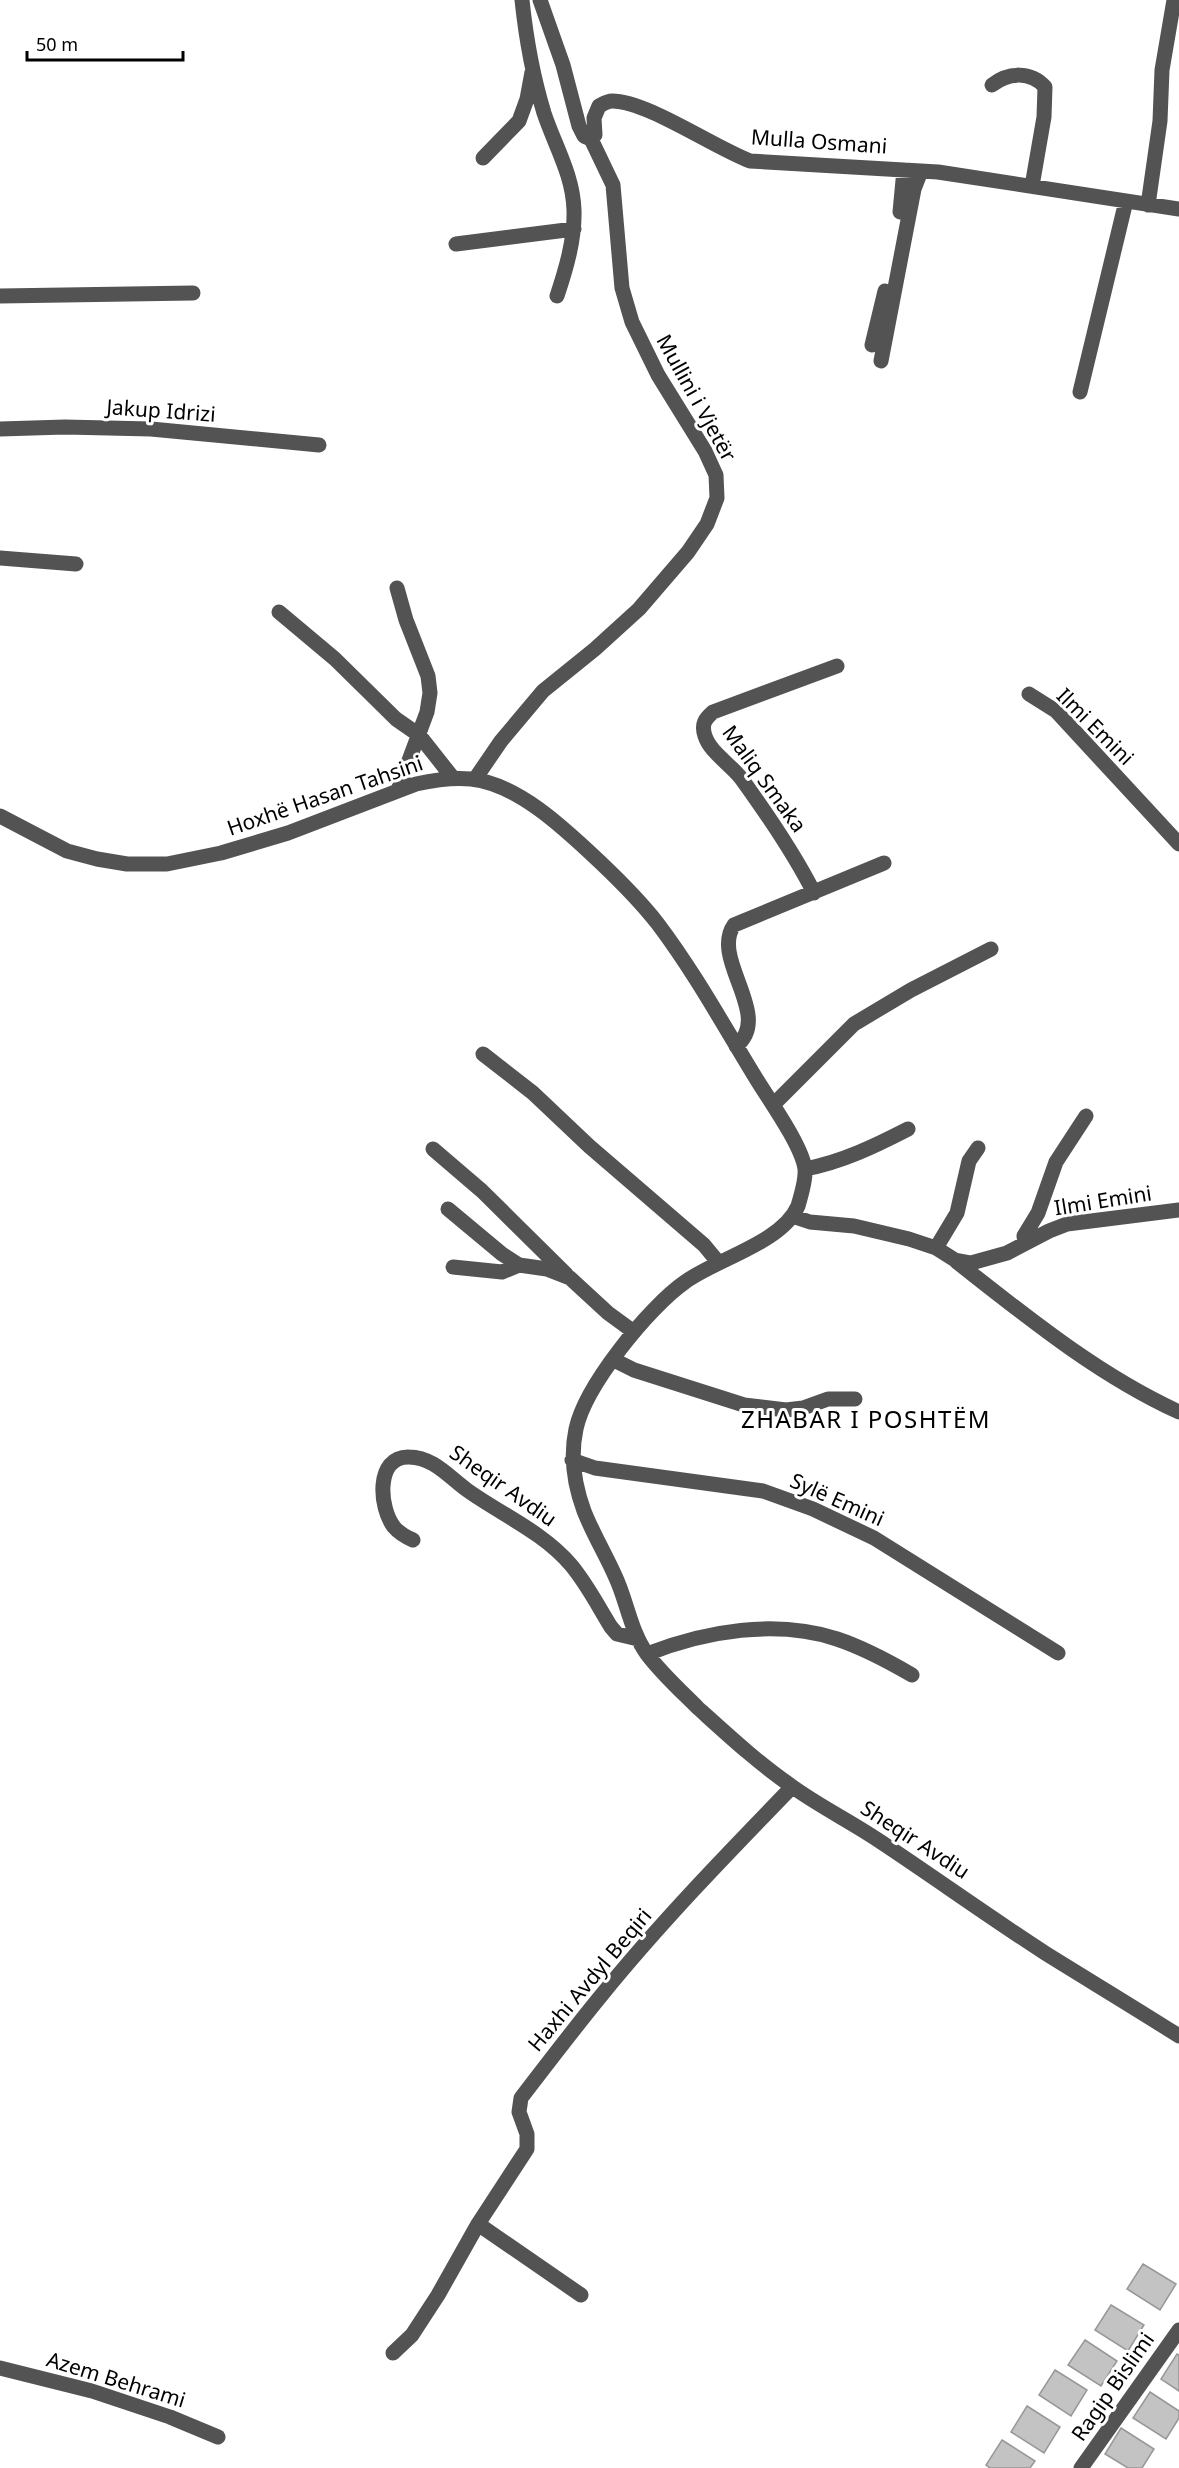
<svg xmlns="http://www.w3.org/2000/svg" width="1179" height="2468" viewBox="0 0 1179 2468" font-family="'Noto Sans',sans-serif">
  <rect width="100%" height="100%" fill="#fff"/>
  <path fill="#c3c3c3" stroke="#979797" stroke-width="1.5" d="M1143,2264l33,20 -16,26 -33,-21z
    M1111,2305l33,20 -16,26 -33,-21z
    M1085,2340l32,21 -16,25 -33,-21z
    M1177,2354l2,1v36l-18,-12z
    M1055,2370l32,20 -16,26 -32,-21z
    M1150,2392l29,19v7l-13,21 -33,-21z
    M1027,2406l33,21 -16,26 -33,-21z
    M1121,2428l33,21 -12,19h-14l-23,-14z
    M1002,2440l33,21 -5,7h-40l-4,-3z"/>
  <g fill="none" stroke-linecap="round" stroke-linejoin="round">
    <path stroke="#535353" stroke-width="15" d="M522,0c4,38 11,77 22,113 11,33 29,62 30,97 1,29 -8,59 -17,86
      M992,85c16,-13 39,-14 53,2l-1,30 -12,69
      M591,139l4,-4 -1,-17 5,-12c4,-2 8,-5 13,-5 35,0 101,46 138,60l188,11 241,37
      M483,158l36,-37 8,-22 5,-27
      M1148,205l12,-84 2,-51 12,-70
      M900,212l4,-42
      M456,244l118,-15
      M0,296l193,-3
      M872,345l13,-54
      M881,361l33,-172 7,-18
      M1080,392l46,-191
      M0,429l65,-2 86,2 168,16
      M0,558l76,6
      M397,588l9,32 22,56 2,17 -3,19 -29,78
      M279,612l56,47 61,60 23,16 34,43
      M1029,694l27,17 123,133
      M475,779l26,-38 42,-50 52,-42 44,-40 49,-57 19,-28 10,-26 -1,-23 -11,-24 -47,-76 -26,-53 -10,-34 -9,-103 -22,-46 -7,-3 -5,-10 -16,-61 -23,-65
      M0,816l67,35 30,8 30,5h40l54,-11 67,-20 128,-49c18,-4 36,-7 55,-5 48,5 96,52 130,84 20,19 40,39 57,61 37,49 67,104 99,156 13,21 45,66 48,89 1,10 -4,27 -7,37 -16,37 -82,53 -113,76 -36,25 -100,104 -109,147 -6,28 -2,55 8,82 9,23 22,44 32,67 11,24 15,54 31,76 15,20 34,37 51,54 30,27 59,54 92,77 30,22 64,38 94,59 54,36 107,74 161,109 45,28 90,55 134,83
      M814,893c-20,-40 -47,-79 -73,-115 -11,-14 -31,-26 -36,-42 -4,-12 0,-17 8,-24l124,-46
      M736,1046c38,-30 -26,-87 -2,-121l150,-62
      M483,1054l50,39 56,53 115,99 14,17
      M773,1105l81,-81 57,-34 80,-41
      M433,1149l49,42 84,83
      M805,1169c37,-7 70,-23 103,-40
      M448,1209l54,45 17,11
      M792,1216l18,6 44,4 55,13 27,9 19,12 16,3 36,-10 42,-22 18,-7 112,-14
      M1025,1243l-1,-7 14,-23 18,-51 30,-46
      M936,1248l21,-35 12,-52 9,-13
      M957,1262c70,55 141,113 222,150
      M453,1267l49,5 17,-7 28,4 23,9 38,35 26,19
      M614,1360l20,10 110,35 42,5 17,-2 25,-9h27
      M572,1460l23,8 168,23 50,18 61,29 184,115
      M413,1540c-7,-3 -14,-7 -19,-13 -15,-19 -19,-71 15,-70 24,0 40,20 58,33 35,25 76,42 104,75 16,19 27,41 40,62l6,7 21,5
      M647,1654c58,-23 129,-35 190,-15 27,9 51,22 75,36
      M478,2224l103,71
      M393,2353l19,-18 26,-40 40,-71 49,-75v-15l-8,-22 2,-14c26,-34 52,-68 79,-101 60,-74 126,-142 192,-210
      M0,2368l92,23 78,26 48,20
      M1081,2468l98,-138"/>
  </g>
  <g text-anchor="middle" stroke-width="6" stroke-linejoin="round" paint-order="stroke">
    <g font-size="21" fill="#000" stroke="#fff">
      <text transform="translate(819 142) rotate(4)" y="7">Mulla Osmani</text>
      <text transform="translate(696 398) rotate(61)" y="7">Mullini i Vjetër</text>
      <text transform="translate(161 411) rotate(4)" y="7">Jakup Idrizi</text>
      <text transform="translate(1095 727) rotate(45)" y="7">Ilmi Emini</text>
      <text transform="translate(764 779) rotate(54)" y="7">Maliq Smaka</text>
      <text transform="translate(325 796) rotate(-19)" y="7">Hoxhë Hasan Tahsini</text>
      <text transform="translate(1103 1201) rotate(-9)" y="7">Ilmi Emini</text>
      <text transform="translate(503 1486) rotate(35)" y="7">Sheqir Avdiu</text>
      <text transform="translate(837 1500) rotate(24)" y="7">Sylë Emini</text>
      <text transform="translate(915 1840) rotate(33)" y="7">Sheqir Avdiu</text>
      <text transform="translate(590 1980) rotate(-50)" y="7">Haxhi Avdyl Beqiri</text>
      <text transform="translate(116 2380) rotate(17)" y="7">Azem Behrami</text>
      <text transform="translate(1113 2387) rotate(-55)" y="7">Ragip Bislimi</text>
    </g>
    <g font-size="24" letter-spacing="1.5" fill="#000" stroke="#fff">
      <text x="866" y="1428">ZHABAR I POSHTËM</text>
    </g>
  </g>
  <path d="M27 51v9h156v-9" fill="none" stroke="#000000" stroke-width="3"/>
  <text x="36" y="51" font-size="18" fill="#000000" stroke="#ffffff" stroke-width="4.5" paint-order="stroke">50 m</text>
</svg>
